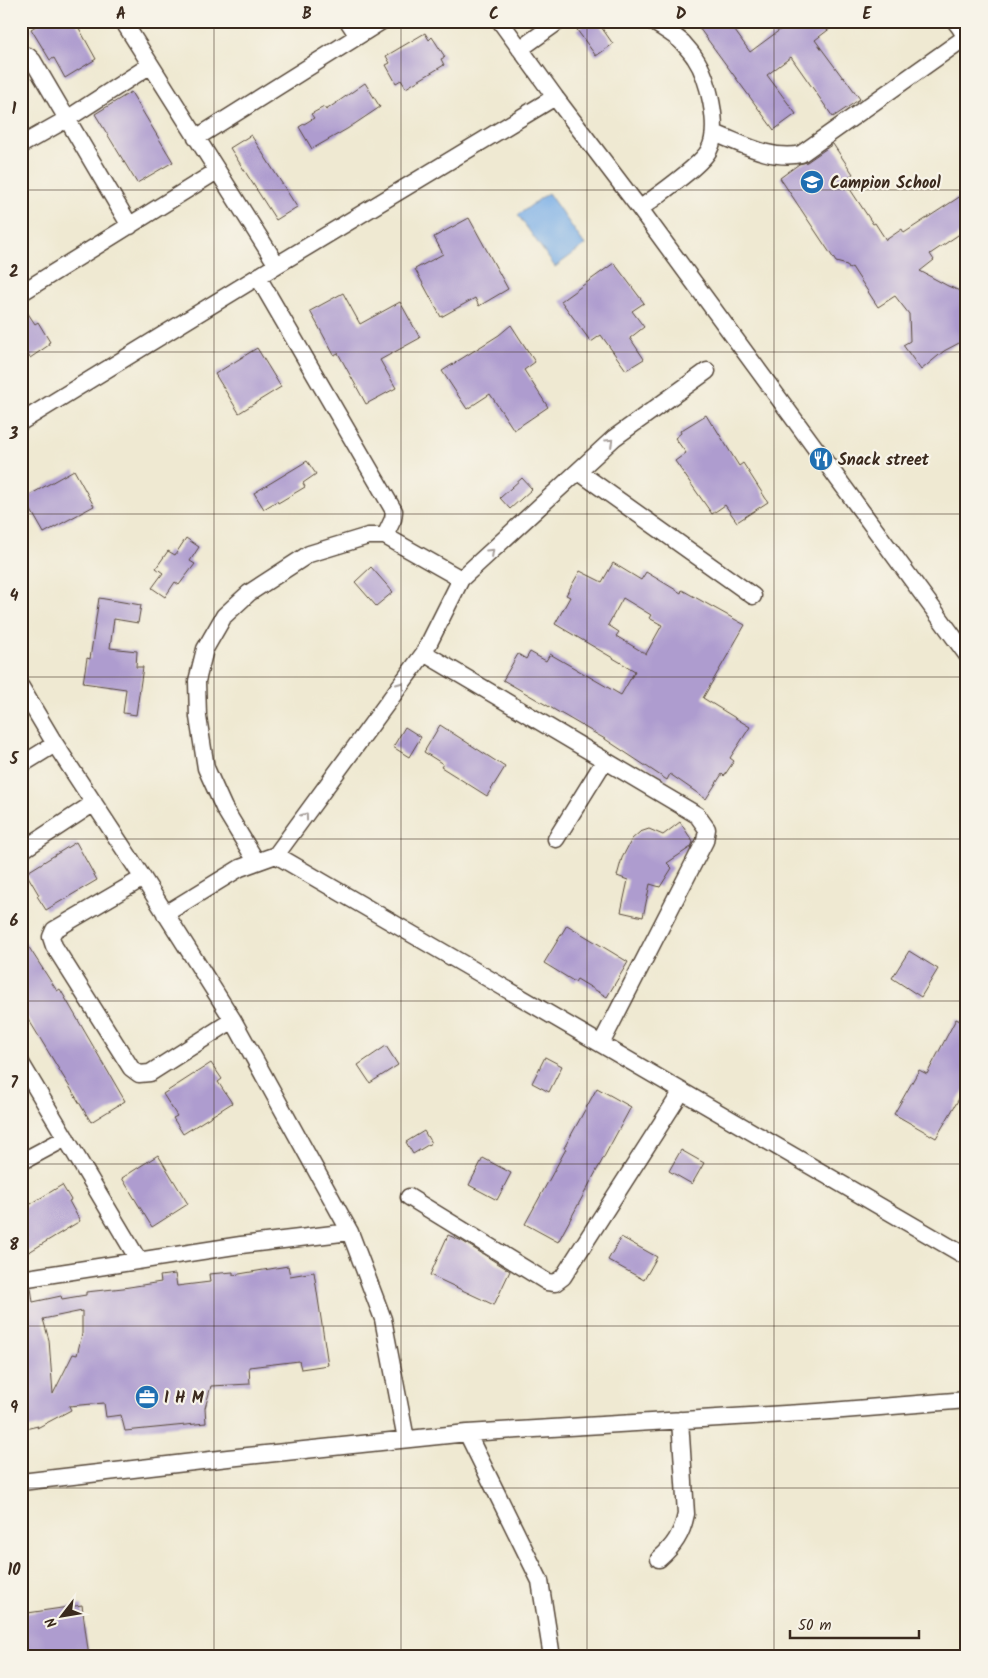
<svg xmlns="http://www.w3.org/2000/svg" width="988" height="1678" viewBox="0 0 988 1678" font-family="Kalam,sans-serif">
  <rect width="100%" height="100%" fill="#f7f3e8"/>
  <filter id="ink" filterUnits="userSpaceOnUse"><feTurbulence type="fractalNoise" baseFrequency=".02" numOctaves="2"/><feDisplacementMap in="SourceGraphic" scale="10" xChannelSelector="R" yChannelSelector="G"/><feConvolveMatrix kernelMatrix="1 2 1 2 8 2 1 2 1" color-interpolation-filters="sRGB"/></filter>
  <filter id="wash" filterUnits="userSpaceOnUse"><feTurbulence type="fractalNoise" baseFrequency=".0096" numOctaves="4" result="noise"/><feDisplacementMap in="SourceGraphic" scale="20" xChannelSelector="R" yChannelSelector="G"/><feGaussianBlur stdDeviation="1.12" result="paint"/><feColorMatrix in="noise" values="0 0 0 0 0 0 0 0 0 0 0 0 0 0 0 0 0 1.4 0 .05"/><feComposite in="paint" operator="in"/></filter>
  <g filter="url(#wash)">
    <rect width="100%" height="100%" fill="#efe9d2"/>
    <path fill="#78ade6" stroke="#5a6c82" d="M548,193l37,52 -30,22 -37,-52z"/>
    <g id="blocks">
      <path fill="#ae9ccf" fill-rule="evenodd" d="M44,21h31l21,38 -31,19 -11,-20 -4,2 -19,-31z
        M590,21h7l16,23 -17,12 -19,-26z
        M694,21h34l22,31 42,-31h48l-25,19 28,38 1,-1 16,22 -27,18 -42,-60 -24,18 29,39 -22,16z
        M425,33l4,7 3,-3 4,6 9,14 -4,2 3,6 -38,23 -5,-8 -5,3 -10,-18 4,-2 -4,-7z
        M365,83l15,24 -33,22 -35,20 -13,-22 15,-9 -3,-4 13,-7 2,3z
        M131,92l42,70 -36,21 -42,-69z
        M251,135l46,72 -21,13 -46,-72z
        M833,144l20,30 -9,6 29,44 2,-1 11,17 16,-11 2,4 63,-41v37l-37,25 4,6 -14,11 28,15 19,8v36l-5,4 -1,8 -17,9 -23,19 -18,-25 7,-4 -1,-27 -14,-18 -17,11 -26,-40 -3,2 -2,-4 -11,-3 -56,-84 19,-14 8,-2z
        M469,218l39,71 -29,17 -4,-8 -34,19 -26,-48 28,-15 -9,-17z
        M614,263l30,40 -12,8 12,16 -14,11 14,21 -18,11 -25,-35 -10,7 -30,-41z
        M343,293l17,31 40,-22 20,36 -40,22 16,28 -30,16 -28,-51 -4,2 -24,-44z
        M21,303l14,21 3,-2 12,20 -2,1 1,2 -19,13 -9,-14z
        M511,325l24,37 -11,8 24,37 -34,23 -24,-36 -23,15 -25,-38 57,-36z
        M257,348l24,39 -42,26 -24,-39z
        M706,415l6,10 1,-1 26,42 4,-3 25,39 -31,20 -12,-17 -13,9 -37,-53 11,-8 -11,-15 6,-5 -1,-2z
        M307,461l9,13 -13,9 2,4 -27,16 -1,-2 -13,8 -10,-16z
        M74,470l20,36 -50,27 -20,-35z
        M522,478l10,11 -22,20 -10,-11z
        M186,538l13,9 -9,14 5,3 -16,21 -4,-3 -10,15 -13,-9 11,-15 -7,-5 12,-17 7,4z
        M613,563l28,17 5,-8 35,21 1,-3 63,35 -42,73 47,29 -20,31 4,3 -10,15 -2,-2 -16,25 -36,-25 -3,6 -62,-41 -102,-59 15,-26 8,5 4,-7 16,9 4,-7 71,41 14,-24 -80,-47 15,-27 -4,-2 14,-24 22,11zM623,598l28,17 -2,3 13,7 -16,29 -30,-18 3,-4 -11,-7z
        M371,567l22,25 -17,14 -21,-24z
        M99,598l42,7 -3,18 -24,-4 -4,29 27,3 -1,16h7l-7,48 -13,-2 3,-24 -43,-6 4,-25 3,1z
        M440,725l65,42 -18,29 -46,-29 2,-3 -19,-12z
        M405,727l16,10 -12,20 -16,-10z
        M680,822l13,20 -2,5 -24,16 5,5 -12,19 -10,-3 -7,33 -22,-5 7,-32 -11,-4 5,-18 10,-19 8,-7 9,-3 14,6z
        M76,842l21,38 -51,30 -9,-14 2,-1 -13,-22z
        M567,925l61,37 -21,35 -30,-18 -2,3 -31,-19z
        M21,935l36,56 3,-2 65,112 -34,21 -67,-110h-3z
        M909,951l29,18 -17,28 -29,-19z
        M956,1019l11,5v61l-31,53 -42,-24 25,-44 8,4z
        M386,1046l12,19 -28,18 -12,-18z
        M545,1057l17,9 -13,26 -17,-9z
        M211,1063l11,16 -4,3 14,21 -49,31 -10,-16 4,-2 -14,-22z
        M597,1088l34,19 -73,135 -33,-18 41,-75 -2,-1z
        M424,1131l7,12 -18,11 -7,-12z
        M681,1150l23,13 -12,21 -23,-13z
        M158,1155l30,49 -36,23 -30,-49z
        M483,1158l28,15 -14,27 -28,-15z
        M62,1185l9,15 -2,1 11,20 -51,31 -8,-13v-29z
        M448,1235l14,6 48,30 -16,34 -64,-30z
        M621,1237l36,20 -13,23 -36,-20z
        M288,1266l2,10 24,-4 14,93 -27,4 -2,-8 -50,6 1,17 -39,2 -6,22 1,15 -81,8 -4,-16 -15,2 -2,-14 -35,3 2,4 -34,18 1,-2 -17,4v-141l10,-1 2,14 28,-6 1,3 24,-4v-3l37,-4 38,-6 -1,-6 15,-2 2,12 33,-4 -1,-8 24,-2v3zM82,1311v23l-5,21 -4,-1 -20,40 -4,-54 -6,-21z
        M82,1605l7,52h-68v-43z"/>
    </g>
  </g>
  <g filter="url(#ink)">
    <use href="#blocks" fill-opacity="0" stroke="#564739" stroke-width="1"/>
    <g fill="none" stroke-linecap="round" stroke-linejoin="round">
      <g stroke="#564739" stroke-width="19">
        <path id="minor" d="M123,21l154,244
          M348,21l10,15
          M500,21l55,76 85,112 327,446
          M520,49l39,-28
          M21,57l7,-1 5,5 97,165
          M714,133c27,10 57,28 87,21l162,-115c2,-7 -4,-12 -8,-18
          M196,138l186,-117
          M21,145l46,-26 82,-53
          M640,209c16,-13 61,-43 69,-59 12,-22 -1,-73 -14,-92 -3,-5 -8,-10 -12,-15 -8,-8 -21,-15 -31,-22
          M258,277l136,234 -1,8 -8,17
          M21,293l196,-122
          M21,422l256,-157 278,-168
          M579,472l174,124
          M424,653l273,162 10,14 -2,12 -104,203
          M21,687l34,57 88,134 90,142 117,212 33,87 23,120
          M21,765l34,-21
          M556,839l49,-79
          M21,851l73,-48
          M276,855l148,-202 37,-74 153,-141 93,-67
          M256,861l-32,-53 -18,-40 -8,-51 -1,-36 8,-32 19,-33 25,-23 60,-39 59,-18h17l76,43
          M143,878l-89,52 -3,7 3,9 77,122 8,6 11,-1 83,-53
          M165,914l75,-46 36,-13 691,402
          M21,1063l118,198
          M21,1162l45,-24
          M409,1197l138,85 8,1 8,-6 119,-186
          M21,1279l220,-34 109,-13
          M467,1433l73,148 12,76
          M21,1482l207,-24 239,-25 351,-21 149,-12
          M659,1559c15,-13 23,-25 27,-45l-6,-94"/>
      </g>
      <use href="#minor" stroke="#fff" stroke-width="16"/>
    </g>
    <defs><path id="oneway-chevron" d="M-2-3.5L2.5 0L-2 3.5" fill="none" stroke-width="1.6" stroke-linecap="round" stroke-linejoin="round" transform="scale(1.25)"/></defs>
    <g stroke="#a79f9a">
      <use href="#oneway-chevron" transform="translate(610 442) rotate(-43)"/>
      <use href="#oneway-chevron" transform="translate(491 552) rotate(-43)"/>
      <use href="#oneway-chevron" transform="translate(401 685) rotate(-54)"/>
      <use href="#oneway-chevron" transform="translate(305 816) rotate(-54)"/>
    </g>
  </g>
  <path fill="none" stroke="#3b2a1e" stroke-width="1" stroke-opacity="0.55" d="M214,21v1636M401,21v1636M587,21v1636M774,21v1636M21,190h946M21,352h946M21,514h946M21,677h946M21,839h946M21,1001h946M21,1164h946M21,1326h946M21,1488h946"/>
  <defs>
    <g id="school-disc" transform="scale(1.25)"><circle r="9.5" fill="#1f6fb2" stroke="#f7f3e8"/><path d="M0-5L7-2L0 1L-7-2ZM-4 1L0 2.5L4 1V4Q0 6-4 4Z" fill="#fff"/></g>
    <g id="restaurant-disc" transform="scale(1.25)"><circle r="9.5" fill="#1f6fb2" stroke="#f7f3e8"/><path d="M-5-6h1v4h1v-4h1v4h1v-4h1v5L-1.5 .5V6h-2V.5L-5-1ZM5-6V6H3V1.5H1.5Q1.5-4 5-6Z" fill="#fff"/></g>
    <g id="office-disc" transform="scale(1.25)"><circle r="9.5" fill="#1f6fb2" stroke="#f7f3e8"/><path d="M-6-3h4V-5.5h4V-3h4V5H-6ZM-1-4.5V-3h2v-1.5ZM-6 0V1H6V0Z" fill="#fff"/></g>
  </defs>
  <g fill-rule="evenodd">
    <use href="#school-disc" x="812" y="182"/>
    <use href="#restaurant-disc" x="821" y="459"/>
    <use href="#office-disc" x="147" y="1397"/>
  </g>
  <g text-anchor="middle" stroke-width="4.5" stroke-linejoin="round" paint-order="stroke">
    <g font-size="16" font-weight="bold" fill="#3b2a1e" stroke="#f7f3e8" text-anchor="start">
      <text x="830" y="188">Campion School</text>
      <text x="838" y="465">Snack street</text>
      <text x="164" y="1403">I H M</text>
    </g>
  </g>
  <rect width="988" height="1678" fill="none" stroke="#f7f3e8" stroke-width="55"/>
  <g transform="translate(62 1616) rotate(239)" stroke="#f7f3e8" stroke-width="4" paint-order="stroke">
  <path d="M0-4L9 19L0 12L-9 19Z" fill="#3b2a1e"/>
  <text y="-8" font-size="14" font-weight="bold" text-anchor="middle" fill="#3b2a1e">N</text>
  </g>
  <path d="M790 1630v8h129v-8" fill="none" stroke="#3b2a1e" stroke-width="2.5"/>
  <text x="798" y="1630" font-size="15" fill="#3b2a1e" stroke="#f7f3e8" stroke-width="4" paint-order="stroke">50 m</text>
  <rect x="28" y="28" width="932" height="1622" fill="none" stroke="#3b2a1e" stroke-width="2"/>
  <g font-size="16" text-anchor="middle" font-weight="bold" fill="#3b2a1e">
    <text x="121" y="19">A</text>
    <text x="307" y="19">B</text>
    <text x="494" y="19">C</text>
    <text x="681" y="19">D</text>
    <text x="867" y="19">E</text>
    <text x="14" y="114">1</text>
    <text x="14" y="277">2</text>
    <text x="14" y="439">3</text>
    <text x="14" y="601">4</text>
    <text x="14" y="764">5</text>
    <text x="14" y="926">6</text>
    <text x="14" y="1088">7</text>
    <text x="14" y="1250">8</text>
    <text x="14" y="1413">9</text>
    <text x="14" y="1575">10</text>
  </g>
</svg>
